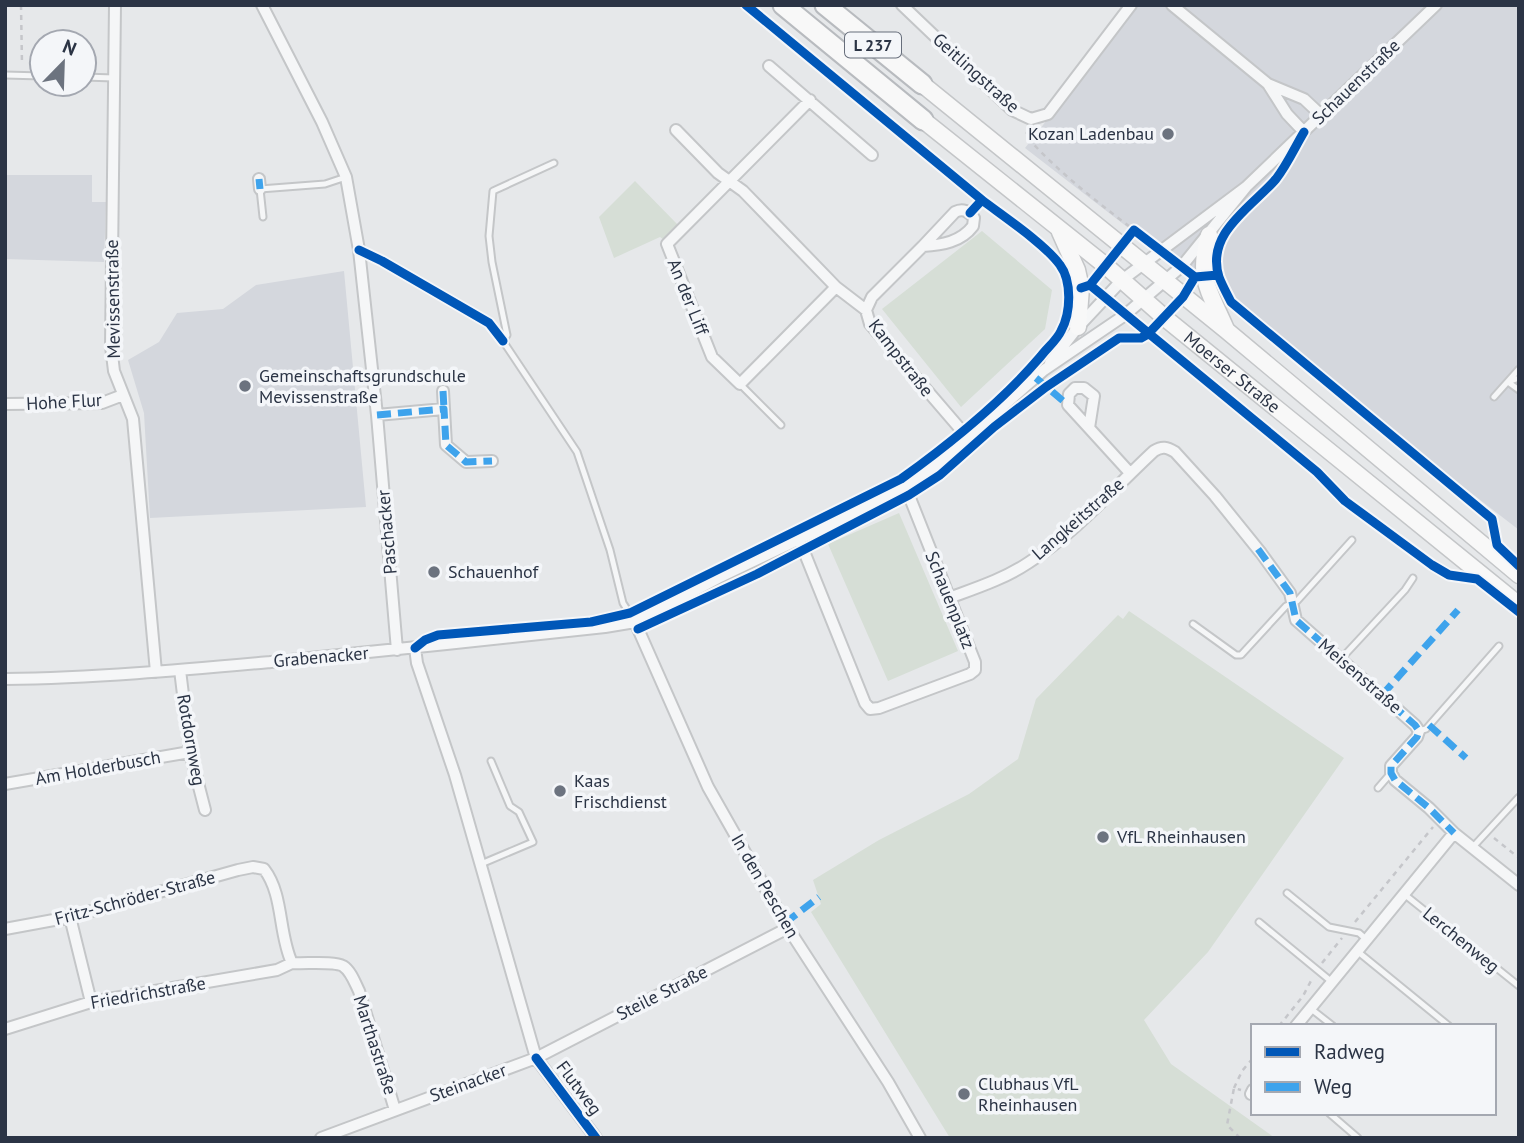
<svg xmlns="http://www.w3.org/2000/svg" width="1524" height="1143" viewBox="0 0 1524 1143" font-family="'PT Sans',sans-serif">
  <rect width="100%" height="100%" fill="#e6e8ea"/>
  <path fill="#d4d7dd" d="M1137,5h382v525l-494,-382z
    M5,175h87v27h14l-2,60 -99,-3z
    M344,271l22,236 -216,11 -6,-105 -16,-53 31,-18 18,-29 46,-4 33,-24z"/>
  <path fill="#d6ded6" d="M635,181l43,44 -14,15 -4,-3 -46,21 -15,-41z
    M982,231l70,59 -7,39 -84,78 -79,-98z
    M899,513l59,138 -70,30 -60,-137z
    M1129,611l215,147 -136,194 -64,68 27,44 104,74h-325l-139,-226 10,-8 -8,-24 66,-40 90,-46 49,-35 18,-60 82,-84 5,4z"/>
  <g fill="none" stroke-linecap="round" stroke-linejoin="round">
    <g stroke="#c4c6c8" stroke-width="9">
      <path id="service" d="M5,75l37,1
        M84,77l30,1
        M554,163l-61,28 -4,45 3,26 15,73 -4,6 74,111 33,98 13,53 12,19
        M263,217l-3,-28 65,-5 21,-7
        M1519,378l-11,4 11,8
        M740,384l41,41
        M1494,397l25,-28
        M1193,624l43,31h5l45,-49 11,-5 55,-61
        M1341,659l64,-69 8,-12
        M1419,731l7,-2 73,-83
        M1378,788l13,-15
        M1472,848l47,-51
        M481,864l52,-22 -14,-30 -9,-6 -19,-45
        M1287,893l42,34 30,6 8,7
        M1404,894l115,92
        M1259,922l73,60
        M1357,951l92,75
        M1310,1008l23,18
        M1329,1113l29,25"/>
    </g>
    <g stroke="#c4c6c8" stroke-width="14">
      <path id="minor" d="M115,5l-4,341 3,25 19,48 23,253
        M262,5l60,117 24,55 13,73 18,165 20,235
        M902,5l110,105 19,9 17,-5 83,-109
        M1172,5l96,79 36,15 17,16
        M769,66l103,89
        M1268,84l19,30 17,18
        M810,100l-143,144 45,113 28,27 96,-97
        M676,130l42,43 25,18 93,96 30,23
        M259,179l1,10
        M923,246l32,-34c8,-4 13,-1 19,6l-1,8c-12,16 -31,19 -50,20l-51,51 -6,13 4,14 98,114
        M1050,363l28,-36 44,-47 124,-93 190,-182
        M443,391l1,18
        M5,404l97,-1 21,-8
        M377,415l67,-6 2,36 20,17 26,-1
        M1089,428l-21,-23 1,-11 6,-6h9l10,8 -5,32 41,45
        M799,539l66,164 5,6 9,-1 91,-34 5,-4v-8l-69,-174
        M949,598c27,-10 55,-19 79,-35 47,-30 85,-74 126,-112 8,-5 13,-4 21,1l40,44 46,57 29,40 6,27 119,105 4,6 -2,6 -26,29v7l4,7 34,28 25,25 65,52
        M635,622l73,165 80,141 100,154 32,56
        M415,648l2,15 38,112 81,283 60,80
        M180,670l10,82 15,58
        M5,679c89,-1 177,-9 266,-17 111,-11 223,-23 334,-35l30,-5 83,-44 188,-90 18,-13 120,-105 81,-55 57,-49 64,-79
        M5,784l185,-32
        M70,917l21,85
        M5,929l65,-12 168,-47 15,-3 11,2c20,26 14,64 28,94 13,1 42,-2 51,3 8,5 12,17 16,25l36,119
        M1296,1026l158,-193
        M5,1029l86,-27 186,-32 15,-7
        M1251,1094l2,-4
        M321,1138l215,-80 252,-130"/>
    </g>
    <g stroke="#c4c6c8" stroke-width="19">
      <g id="secondary">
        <path d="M922,84l304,246 293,245"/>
        <path id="s1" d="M923,120l183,146 59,52 354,287"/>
        <path d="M1060,232l17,38 4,18 -3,39"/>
        <path d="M1209,235c-12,43 -1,53 16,92"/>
      </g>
    </g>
    <g stroke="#b8bbbf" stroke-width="23">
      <path id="trunk" d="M783,5l140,115
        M825,5l97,79"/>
    </g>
    <path stroke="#c5c6ca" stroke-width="2.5" stroke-dasharray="5 5" stroke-linecap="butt" d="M21,5l1,60
      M1028,129l-2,7c32,36 70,65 108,94
      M1494,838l25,20
      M1355,922l78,-95
      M1322,963l20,-25
      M1279,1026l24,-30 10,-19
      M1234,1088l8,-17 11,-13
      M1240,1138l-13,-13 7,-37 7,2"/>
    <use href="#service" stroke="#f5f6f7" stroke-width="5"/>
    <use href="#minor" stroke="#f5f6f7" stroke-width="10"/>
    <use href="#secondary" stroke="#f8f8f8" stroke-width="16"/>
    <use href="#trunk" stroke="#f8f8f8" stroke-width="19"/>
    <path stroke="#3ea3ec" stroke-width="7" stroke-dasharray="14 7" stroke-linecap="butt" d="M259,179l1,10
      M1036,378l32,27
      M443,391l1,18
      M377,415l67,-6 2,36 20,17 26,-1
      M1258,549l32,44 6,27 119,105 4,6 -2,6 -26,29v7l4,7 34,28 25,25
      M1382,695l76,-85
      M1429,725l37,33
      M785,923l34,-26"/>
    <g stroke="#f4f6f9" stroke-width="13">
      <path id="cycleway" d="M746,5l236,195 -12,13
        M1304,132c-9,15 -17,33 -28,47 -24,28 -71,54 -57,98 3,8 8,17 12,25l261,217 5,26 22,21
        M359,250l23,11 107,62 14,18
        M1090,285l227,187 28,29 87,64 17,10 28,4 42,33
        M1081,288l9,-3 44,-55 61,47
        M638,629l119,-55 152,-79 31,-20 54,-48 52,-40 73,-49h22l7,-4 35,-37 12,-20 23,-2
        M415,648l10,-8 13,-5 153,-13 39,-9 271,-134c50,-36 100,-76 140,-123 6,-8 16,-16 20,-25 10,-18 11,-50 -1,-66 -15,-21 -57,-49 -78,-65
        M536,1058l60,80"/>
    </g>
    <use href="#cycleway" stroke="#0057b8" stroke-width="9"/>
  </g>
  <g fill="#6c737f" stroke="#f4f6f9" stroke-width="2.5">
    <circle cx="1168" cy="134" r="7"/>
    <circle cx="245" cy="386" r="7"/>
    <circle cx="434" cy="572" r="7"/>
    <circle cx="560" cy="791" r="7"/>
    <circle cx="1103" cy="837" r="7"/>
    <circle cx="964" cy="1094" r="7"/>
  </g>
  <g text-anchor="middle" stroke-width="7" stroke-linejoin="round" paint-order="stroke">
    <rect fill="#f4f6f9" stroke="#676e7b" stroke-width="2" x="845" y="32.5" width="56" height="25" rx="5"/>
    <g font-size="16" font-weight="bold" fill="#2b3445">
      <text x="873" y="51">L 237</text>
    </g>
    <g font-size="18" fill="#2b3445" stroke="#f4f6f9">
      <text transform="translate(976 73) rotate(42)" y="6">Geitlingstraße</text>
      <text transform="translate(1356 82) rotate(-44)" y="6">Schauenstraße</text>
      <text transform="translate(688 297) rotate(68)" y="6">An der Liff</text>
      <text transform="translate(113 299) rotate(-91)" y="6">Mevissenstraße</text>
      <text transform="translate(901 358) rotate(52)" y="6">Kampstraße</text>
      <text dy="6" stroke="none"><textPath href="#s1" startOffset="399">Moerser Straße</textPath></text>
      <text transform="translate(64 402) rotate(-3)" y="6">Hohe Flur</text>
      <text transform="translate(1078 519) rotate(-41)" y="6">Langkeitstraße</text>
      <text transform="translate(387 532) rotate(-95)" y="6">Paschacker</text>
      <text transform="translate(950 600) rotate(68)" y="6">Schauenplatz</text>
      <text transform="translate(321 657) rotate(-5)" y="6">Grabenacker</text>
      <text transform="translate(1360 676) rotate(41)" y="6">Meisenstraße</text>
      <text transform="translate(191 740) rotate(80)" y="6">Rotdornweg</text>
      <text transform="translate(98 768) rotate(-10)" y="6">Am Holderbusch</text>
      <text transform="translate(765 886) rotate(60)" y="6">In den Peschen</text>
      <text transform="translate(135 898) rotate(-15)" y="6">Fritz-Schröder-Straße</text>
      <text transform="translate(1461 940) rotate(39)" y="6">Lerchenweg</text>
      <text transform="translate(148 993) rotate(-10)" y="6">Friedrichstraße</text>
      <text transform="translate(662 993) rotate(-27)" y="6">Steile Straße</text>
      <text transform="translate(375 1045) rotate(72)" y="6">Marthastraße</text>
      <text transform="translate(468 1083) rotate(-20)" y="6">Steinacker</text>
      <text transform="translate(579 1088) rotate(53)" y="6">Flutweg</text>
    </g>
    <g font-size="18" fill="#2b3445" stroke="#f4f6f9" text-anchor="start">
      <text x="1154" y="140" text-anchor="end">Kozan Ladenbau</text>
      <text x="259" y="382">Gemeinschaftsgrundschule<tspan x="259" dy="21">Mevissenstraße</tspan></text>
      <text x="448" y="578">Schauenhof</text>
      <text x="574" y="787">Kaas<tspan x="574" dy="21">Frischdienst</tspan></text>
      <text x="1117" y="843">VfL Rheinhausen</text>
      <text x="978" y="1090">Clubhaus VfL<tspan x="978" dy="21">Rheinhausen</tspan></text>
    </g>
  </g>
  <rect width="1524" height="1143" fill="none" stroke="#2b3445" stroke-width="14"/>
  <rect x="1251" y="1024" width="245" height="91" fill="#f4f6f9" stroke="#a4a8b1" stroke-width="2"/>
  <rect x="1265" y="1047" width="35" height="10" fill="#0057b8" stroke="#a4a8b1" stroke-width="2"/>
  <text x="1314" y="1059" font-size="21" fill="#2b3445">Radweg</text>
  <rect x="1265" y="1082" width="35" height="10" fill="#3ea3ec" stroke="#a4a8b1" stroke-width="2"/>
  <text x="1314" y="1094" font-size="21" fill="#2b3445">Weg</text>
  <g transform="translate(63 63) rotate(23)"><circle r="33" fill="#f4f6f9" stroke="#a4a8b1" stroke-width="2"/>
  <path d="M0-5L12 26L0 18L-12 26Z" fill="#6c737f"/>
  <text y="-10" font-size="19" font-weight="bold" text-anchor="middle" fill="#2b3445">N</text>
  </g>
</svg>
